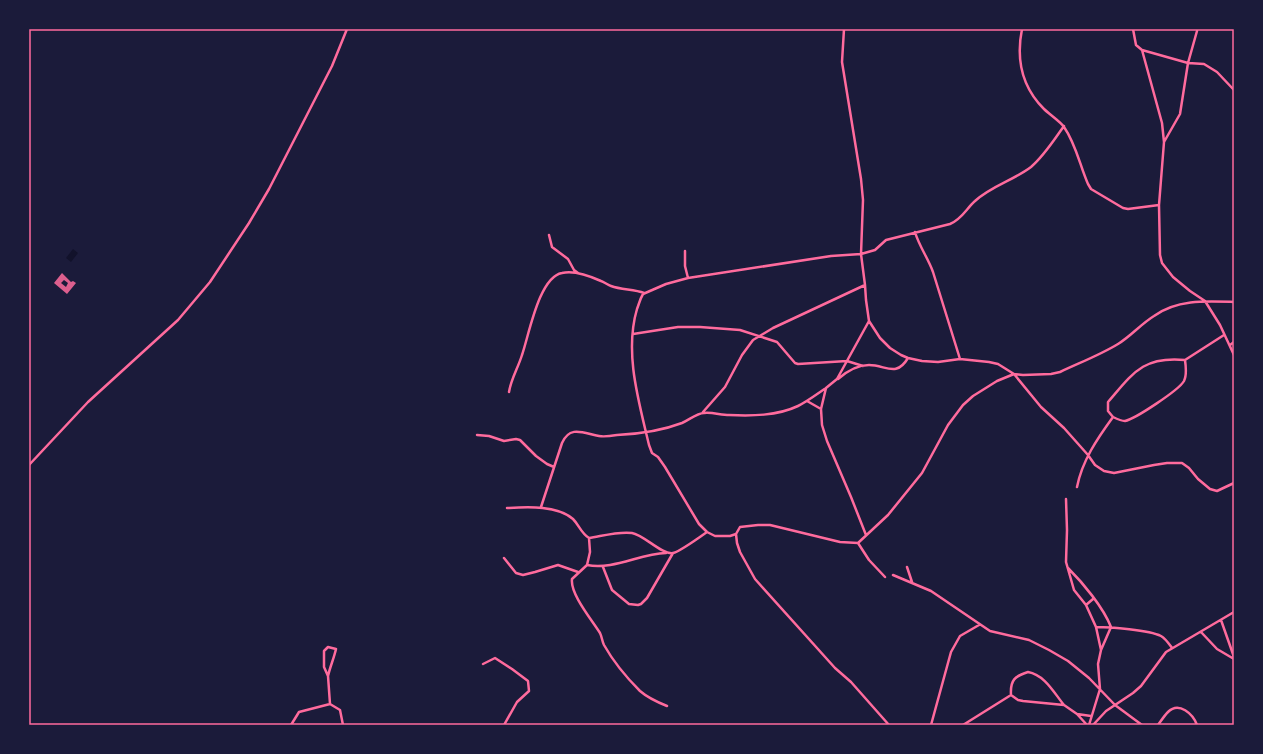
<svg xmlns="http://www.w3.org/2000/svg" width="1263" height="754" viewBox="0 0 1263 754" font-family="'Noto Sans',sans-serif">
  <rect width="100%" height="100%" fill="#1b1b3a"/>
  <path fill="#12122b" d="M73,249l5,4 -7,9 -5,-4z"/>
  <path fill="#dd5f8e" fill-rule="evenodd" d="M62,273l9,9 2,-1 3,2 -9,11 -13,-11zM64,280l4,3 -2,4 -5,-4z"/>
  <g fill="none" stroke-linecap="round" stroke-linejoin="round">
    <path stroke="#ff6b9d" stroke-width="2.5" d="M844,29l-2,33 19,117 2,21 -2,54 4,31 1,15 3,21 11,17 10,10 11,7 7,3 14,3 16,1 22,-3 29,3 9,2 16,10 27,33 23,21 24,27 7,10 9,6 10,2 40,-8 13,-2h15l7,5 9,11 12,10 7,2 17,-8
      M1022,29c-6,30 0,58 22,80 5,5 17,13 20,18 12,17 16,39 24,57l3,5 32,19 5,1 31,-4
      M1133,29l3,16 6,5 20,73 2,19 -5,63 1,50 2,8 11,14 17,14 15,10 15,24 14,30
      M1142,50l46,13 16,1 13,8 17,18
      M1064,126c-10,14 -20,30 -33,41 -17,13 -40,19 -56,34 -9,8 -13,18 -25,23l-64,16 -11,10 -14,4 -30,2 -143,22 -22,6 -23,10c-3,5 -4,10 -6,15 -13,44 2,93 12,136l3,8 6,4 7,10 34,57 8,8 8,4h15l6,-2 4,-7 18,-2h12l70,17 18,1 30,-28 34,-42 26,-48 15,-20 10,-9 24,-15 17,-7 9,1 28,-1 9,-2c19,-9 40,-17 58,-28 13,-8 23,-20 36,-28 23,-17 53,-15 80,-14
      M1164,142l16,-28 8,-51 9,-32
      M915,232c4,14 13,26 18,40l27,87
      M549,235l3,12 16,12 6,11 4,3
      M685,251v15l3,12
      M633,334l45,-7h22l40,3 37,12 18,21 3,1 49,-3 16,5
      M1230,345l4,-3
      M838,379c8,-7 20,-14 31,-14 17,0 27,13 39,-7
      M509,392c2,-13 9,-24 13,-37 7,-20 17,-78 40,-82 12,-3 28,3 39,8 3,1 7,4 10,5 11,4 23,3 33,7
      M807,401l14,8
      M703,412l22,-25 17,-32 11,-15 20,-12 92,-43
      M1113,417c4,2 8,4 12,4 10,-2 54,-31 59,-40 3,-6 2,-14 1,-21l39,-25
      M477,435l12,1 15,5 12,-2 4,1 16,16 11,8 7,3
      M29,465l59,-63 90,-82 32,-38 39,-59 20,-34 63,-123 15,-37
      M1077,487c5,-26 20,-48 36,-70l-5,-6v-9c25,-29 35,-46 77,-42
      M1066,499l1,31 -1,32 8,28 12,15 10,22 5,23 -3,14 2,25 -11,36
      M541,507l21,-64c8,-18 21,-10 37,-7 5,1 12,0 18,-1 22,-1 44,-4 65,-12 7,-3 15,-10 22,-10 8,-1 17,2 25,2 22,1 48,1 69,-9 10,-5 19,-12 28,-18
      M507,508c20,-1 50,-3 66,11 6,6 8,14 16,19l1,14 -3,13 -15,14c-2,15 20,41 28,54 2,4 2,8 4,12 9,16 23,33 36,46 8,7 17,11 27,15
      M736,534l1,9 3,9 15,27 80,89 16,14 38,43
      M866,535l-15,-38 -24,-56 -5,-16 -1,-16 5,-21 11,-9 32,-58
      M589,538c13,-2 30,-7 43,-5 12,2 30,22 41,20 6,-1 27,-16 34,-21
      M858,543l11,17 16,17
      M504,558l12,15 7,2 12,-3 23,-7 20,7
      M587,565c27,5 52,-11 79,-12
      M603,567l9,23 17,14 9,1 3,-1 6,-6 26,-45
      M907,567l5,15
      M1068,568c15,15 35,39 43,59l-10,23
      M893,575l38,16 59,40 39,9 20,10 19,11 21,17 26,27 27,20
      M1086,605l7,-6
      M1221,620l13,37
      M1096,627c14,0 53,3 65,9 5,3 8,8 11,12
      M1201,632l16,17 17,10
      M483,664l12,-6 17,11 16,12 1,10 -12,11 -13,23
      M1028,672c17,3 26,21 36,33l-41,-4 -5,-1 -7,-5c-1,-15 4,-19 17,-23z
      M328,676c2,-9 6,-18 8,-27l-8,-2 -4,4v16l4,9 2,28
      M1064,705l13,9 14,2
      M1077,714l10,11
      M291,725l8,-13 31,-8 10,6 3,15
      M931,725l20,-73 9,-16 19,-11
      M963,725l48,-30
      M1093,725l13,-14 27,-18 8,-7 25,-34 68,-40
      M1158,725c3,-4 6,-9 10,-13 11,-11 25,2 29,13"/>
  </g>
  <rect width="1263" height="754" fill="none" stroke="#1b1b3a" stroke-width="60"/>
  <rect x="30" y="30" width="1203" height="694" fill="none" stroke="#ff6b9d" stroke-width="1.5"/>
</svg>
